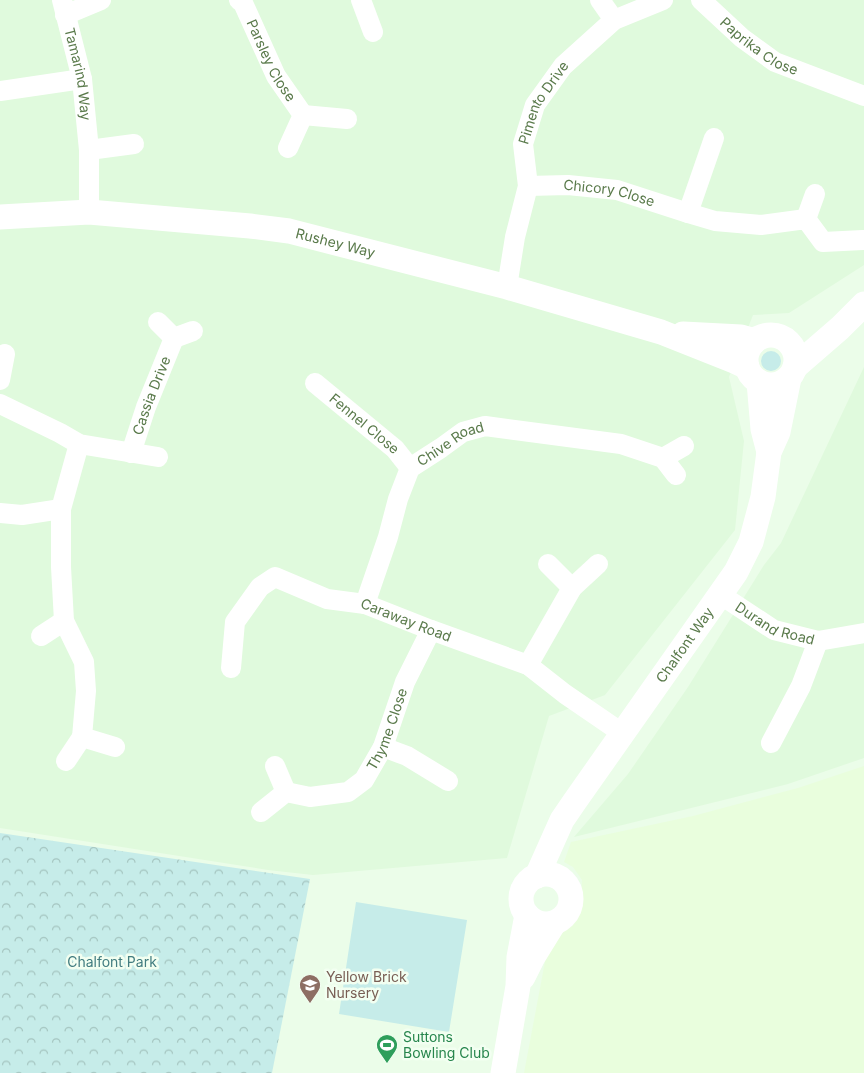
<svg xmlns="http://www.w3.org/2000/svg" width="864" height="1073" viewBox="0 0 864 1073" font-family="Inter,sans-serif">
  <defs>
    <pattern id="forest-crowns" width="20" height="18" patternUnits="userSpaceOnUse" patternTransform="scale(1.25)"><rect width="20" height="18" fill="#c6ece9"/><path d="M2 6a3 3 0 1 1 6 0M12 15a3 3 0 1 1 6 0" fill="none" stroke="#a4c4bf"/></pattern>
  </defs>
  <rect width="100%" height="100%" fill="#ebfde9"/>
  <path fill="#e0fadd" d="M0,0h864v265l-75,48 -36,2 -24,62 15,64 -9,89 -130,165 -56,21 -42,142 -194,17 -45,-5 -268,-42z
    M864,367v391l-76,26 -214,53 54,-63 60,-87 76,-122 17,-22z"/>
  <path fill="#e9fedd" d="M864,766v307h-340l30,-159 14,-3 13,-14 1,-17 -9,-13 -9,-5 7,-20 122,-26 105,-28z"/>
  <path fill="#c6ece9" d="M761 361a10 10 0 1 1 20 0a10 10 0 1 1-20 0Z
    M356,902l111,18 -18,112 -110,-18z"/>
  <path fill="url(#forest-crowns)" d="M0,833l310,46 -38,194h-272z"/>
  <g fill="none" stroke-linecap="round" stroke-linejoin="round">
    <g stroke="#fff" stroke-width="20">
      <path id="s1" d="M62,0l20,79 7,71v62"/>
      <path id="s2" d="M239,0l4,3 33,73 27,39 -15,33"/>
      <path d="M361,0l12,32"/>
      <path d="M600,0l14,20"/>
      <path id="s3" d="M701,0l41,38 33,24 89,34"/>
      <path d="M65,15l36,-15"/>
      <path d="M0,91l82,-12"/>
      <path d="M303,115l44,4"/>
      <path d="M89,150l45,-6"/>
      <path id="s4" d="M528,186l40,-1 49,5 71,23 26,-75"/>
      <path d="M688,213l27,8 46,4 45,-6 17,23 40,-2"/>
      <path d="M806,219l9,-25"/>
      <path id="s5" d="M507,287l8,-50 13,-51 -5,-42 12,-39 28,-39 51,-46 49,-20"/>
      <path d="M174,338l19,-7"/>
      <path d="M0,380l5,-26"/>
      <path id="s6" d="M315,383l80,66 15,19"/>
      <path d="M0,404l60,29 19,11 79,13"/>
      <path d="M79,444l-18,65v58l3,54 20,41 2,29 -4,46 33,10"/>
      <path id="s7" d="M131,453l15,-46 28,-69 -16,-16"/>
      <path d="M663,458l21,-12"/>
      <path d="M0,513l22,2 39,-6"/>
      <path d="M548,564l24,24"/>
      <path id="s8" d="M721,595l53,35 44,11 46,-8"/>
      <path id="s9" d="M365,604l23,-67 10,-38 12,-31 31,-20 22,-16 22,-6 136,18 42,14 13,17"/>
      <path d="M41,636l23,-15"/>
      <path d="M528,665l44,-77 26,-24"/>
      <path id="s10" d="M231,668l4,-46 25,-35 15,-10 52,22 38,5 66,26 97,35 37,29 57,39"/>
      <path d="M771,743l30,-57 17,-45"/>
      <path d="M383,747l24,9 41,25"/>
      <path d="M66,761l16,-24"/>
      <path d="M275,766l11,26"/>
      <path id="s11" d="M261,812l25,-20 24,5 38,-5 16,-12 19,-33 22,-65 26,-52"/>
    </g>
    <g stroke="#fff" stroke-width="25">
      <path id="s12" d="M0,217l89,-5 161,14 39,5 218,56 154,45 73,29 13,6"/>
      <path d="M683,334l58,3 14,4"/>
      <circle cx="771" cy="360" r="25"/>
      <path d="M795,367l45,-39 24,-24"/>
      <path d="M759,382l4,47 6,23"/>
      <circle cx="546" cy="899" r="25"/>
      <path id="s13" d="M537,876l25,-56 13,-19 161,-229 15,-30 12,-45 6,-45 9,-20 11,-54"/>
      <path d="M523,977l10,-20 21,-34"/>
      <path d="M503,1073l15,-87 1,-29 8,-42"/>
    </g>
  </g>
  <defs>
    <g id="school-pin" transform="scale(1.125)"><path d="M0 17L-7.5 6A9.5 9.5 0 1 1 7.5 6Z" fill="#8d6e63" stroke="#f2fff1"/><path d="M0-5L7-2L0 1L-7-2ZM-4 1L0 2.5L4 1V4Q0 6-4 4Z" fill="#fff"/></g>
    <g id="stadium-pin" transform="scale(1.125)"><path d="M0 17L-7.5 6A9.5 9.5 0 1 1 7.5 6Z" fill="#2e9e5b" stroke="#f2fff1"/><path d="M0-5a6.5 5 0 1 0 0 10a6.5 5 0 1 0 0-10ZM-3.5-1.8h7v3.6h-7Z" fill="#fff"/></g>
  </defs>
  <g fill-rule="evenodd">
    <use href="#school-pin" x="310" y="985"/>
    <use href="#stadium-pin" x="387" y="1045"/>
  </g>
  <g text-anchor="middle" stroke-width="5" stroke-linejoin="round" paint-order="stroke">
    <g font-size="14" fill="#5a7a4b" stroke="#f2fff1">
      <text dy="5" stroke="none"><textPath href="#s3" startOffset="75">Paprika Close</textPath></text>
      <text dy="5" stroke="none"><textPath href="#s2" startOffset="69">Parsley Close</textPath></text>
      <text dy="5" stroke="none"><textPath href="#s1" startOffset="76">Tamarind Way</textPath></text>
      <text dy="5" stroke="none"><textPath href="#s5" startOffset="192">Pimento Drive</textPath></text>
      <text dy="5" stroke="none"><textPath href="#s4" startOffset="82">Chicory Close</textPath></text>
      <text dy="5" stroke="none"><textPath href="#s12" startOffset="338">Rushey Way</textPath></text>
      <text dy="5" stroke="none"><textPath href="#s7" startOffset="61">Cassia Drive</textPath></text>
      <text dy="5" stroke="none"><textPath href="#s6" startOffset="64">Fennel Close</textPath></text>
      <text dy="5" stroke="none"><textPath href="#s9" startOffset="191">Chive Road</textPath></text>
      <text dy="5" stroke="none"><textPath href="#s10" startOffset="246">Caraway Road</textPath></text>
      <text dy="5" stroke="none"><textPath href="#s8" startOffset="62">Durand Road</textPath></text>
      <text dy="5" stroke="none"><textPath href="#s13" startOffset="275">Chalfont Way</textPath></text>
      <text dy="5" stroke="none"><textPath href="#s11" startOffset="171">Thyme Close</textPath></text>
    </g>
    <g font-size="14" fill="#427d80" stroke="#f2fff1">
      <text x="112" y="967">Chalfont Park</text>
    </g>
    <g font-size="14" fill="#785e54" stroke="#f2fff1" text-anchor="start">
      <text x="326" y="982">Yellow Brick<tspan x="326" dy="16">Nursery</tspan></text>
    </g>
    <g font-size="14" fill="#27864d" stroke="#f2fff1" text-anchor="start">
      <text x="403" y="1042">Suttons<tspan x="403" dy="16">Bowling Club</tspan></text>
    </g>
  </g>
</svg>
